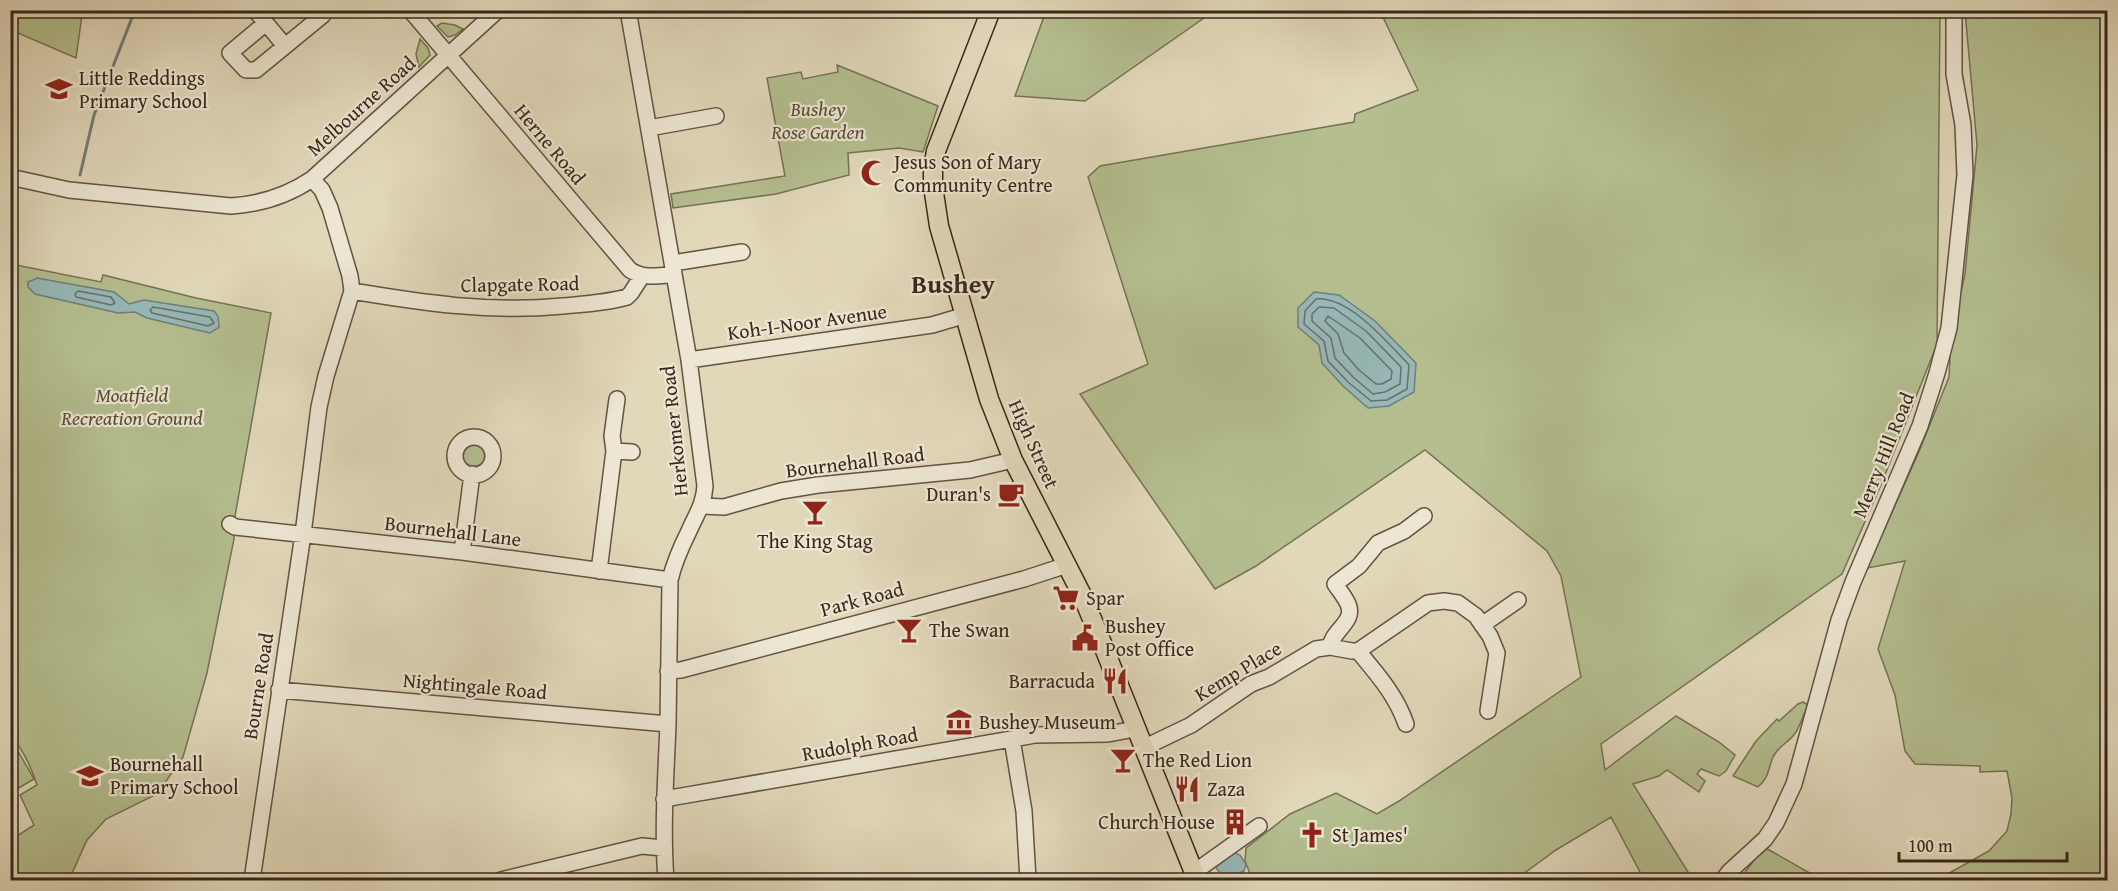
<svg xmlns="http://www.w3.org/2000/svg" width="2118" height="891" viewBox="0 0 2118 891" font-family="'Gentium Book Plus',serif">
  <rect width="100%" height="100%" fill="#e1d8ba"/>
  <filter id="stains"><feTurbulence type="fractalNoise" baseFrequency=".00333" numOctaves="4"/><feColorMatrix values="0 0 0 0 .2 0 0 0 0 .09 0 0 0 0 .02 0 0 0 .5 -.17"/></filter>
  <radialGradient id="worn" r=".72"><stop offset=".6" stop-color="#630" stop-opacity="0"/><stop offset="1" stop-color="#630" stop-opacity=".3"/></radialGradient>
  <path fill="#b4be8f" stroke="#767255" stroke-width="1.5" d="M10,11h75l-3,4 -6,43 -65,-28z
    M1046,11v-1l168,1 -129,90 -70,-5z
    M1380,11h560l-3,333 -56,141 -39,89 -241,170 4,26 71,-54 43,26 16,13 -9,16 -7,5 -18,-7 -4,5 8,7 -6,11 -32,-22 -8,6 -26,8 60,96h-43l-10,-8 -29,-55 -55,33 -41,30 -263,-1 -7,-18 1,-13 44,-34 46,-21 41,21 22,-13 182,-124 -20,-101 -14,-25 -122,-101 -169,116 -41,23 -135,-195 68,-30 -60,-187 12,-11 254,-44 1,-8 63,-24z
    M1965,11h142v869h-368l25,-33 49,28 110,5 21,-4 45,-25 18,-20 4,-17 1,-16 -5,-27 -27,1v-6l-65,-2 -10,-13 -10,-56 -17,-46 27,-88 -38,7 51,-114 31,-77 2,-40 14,-63 12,-129z
    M442,23l13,2 8,4 -8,6 -7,2 -11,-11z
    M420,39l8,9 2,7 -11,12 -3,-13z
    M837,65l101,41 -15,46 -24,-4 -51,5 1,22 -73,19 -103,14 -2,-14 114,-18 -18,-98 34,-6 2,7 35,-7z
    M11,264l90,18 2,-7 93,23 75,15 -36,203 -1,23 -27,134 -24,84 -26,37 -51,25 -19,21 -18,40 -58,-5v-35l23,-15 -14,-30 17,-10c-6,-19 -13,-34 -26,-49z
    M459 456a14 14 0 1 1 28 0a14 14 0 1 1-28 0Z
    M1803,702l5,3c-4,8 -7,19 -12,27 -6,10 -18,14 -23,25 -5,12 -4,21 -15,30l-25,-11 23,-35 21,-22 2,2 19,-17z
    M11,739l23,40 -22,13 -2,-2z"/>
  <path fill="#96b8b7" stroke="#717e79" stroke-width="1.5" d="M37,278l77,14 15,12 15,-4 70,11 4,5 1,11 -9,6 -63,-15 -12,-6 -17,1 -83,-19 -7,-7v-5z
    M1314,292l25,3 36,26 41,42 -2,29 -25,14 -21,2 -25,-22 -21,-23 -3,-18 -21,-18v-19z
    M1230,851l10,4 6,9 -2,7c-3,1 -6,3 -9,4 -8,2 -25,-3 -16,-14 3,-4 8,-7 11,-10z"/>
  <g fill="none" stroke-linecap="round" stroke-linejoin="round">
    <path stroke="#687069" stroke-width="1.5" d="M78,291l33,6 4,6 -4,2 -35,-8 -1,-3z
      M1316,299c33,-3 71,43 93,66l-2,24 -20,11 -16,1 -23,-19 -20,-21 -4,-20 -20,-17 1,-13z
      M153,307l57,10 4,6 -6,3 -56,-13 -2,-3z
      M1319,307l15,1 32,23 35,36 -1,17 -15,8 -12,2 -20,-17 -18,-19 -4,-20 -19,-17v-7z
      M1328,316l32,22 32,33 -1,8 -9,5h-6l-17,-14 -15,-17 -6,-19 -13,-13z"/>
    <path stroke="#717e79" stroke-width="3" d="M80,175l14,-60 41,-105"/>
    <g stroke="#635343" stroke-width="18">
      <path id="minor" d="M255,10l30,36
        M410,10l220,260c14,9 28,6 44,4
        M628,10l61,350 16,126c-1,18 -9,29 -16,45 -8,16 -15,32 -19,49 -1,48 -1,96 -2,144 -2,52 -6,104 -2,156
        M266,23l-36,30 16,17h10l67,-55
        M649,128l67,-12
        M10,177l59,13 162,16c31,-2 56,-10 81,-27
        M673,263l69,-11
        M352,291c72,12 138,22 211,15 22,-2 43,-3 64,-9l4,-4 11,-17
        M689,360l243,-35 34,-10
        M455 456a19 19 0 1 1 38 0a19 19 0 1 1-38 0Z
        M614,451l18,1
        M702,506l22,1 57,-16 37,-6 152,-15 43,-10
        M230,524l5,3 227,25 208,28
        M462,552l10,-78
        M599,571l15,-120 -2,-15 5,-37
        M1482,625l36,-25
        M1330,647c2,-17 26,-25 18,-43 -3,-7 -9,-14 -13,-20l24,-18 19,-23 26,-12 20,-15
        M1358,651c19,23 38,44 48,73
        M668,671l13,-1 343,-91 43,-14
        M279,690l389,34
        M1012,739l12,72 4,69
        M1143,748l48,-23 60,-41 18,-7 47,-28 14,-2 22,4h6l70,-48 16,-2 14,2 18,13 14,20 7,17 -9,58
        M664,799l371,-64 73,-1 27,-5
        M1193,873l66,-47
        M252,880l51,-346 16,-127 7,-31 26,-85 -2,-15 -20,-68 -8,-18 -10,-11 186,-169
        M501,880l141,-34 21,2
        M1723,880l6,-8 36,-33 11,-16 18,-39 45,-164 14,-38 67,-156 17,-53 12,-45 16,-153 -2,-50 -9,-51v-64"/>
    </g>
    <g stroke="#39271b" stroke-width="21">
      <path id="major" d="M991,10l-55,141 -3,17v18l6,40 50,173 24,61 69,135 18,43 97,242"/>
    </g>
    <use href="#minor" stroke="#ece6d2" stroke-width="15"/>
    <use href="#major" stroke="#e1d8ba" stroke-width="18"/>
  </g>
  <defs>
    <g id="school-bare" transform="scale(2.07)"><path d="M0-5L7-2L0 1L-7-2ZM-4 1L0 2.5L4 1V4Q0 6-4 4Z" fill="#8f2418" stroke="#ece6d2" stroke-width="2.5" paint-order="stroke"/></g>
    <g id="mosque-bare" transform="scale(2.07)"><path d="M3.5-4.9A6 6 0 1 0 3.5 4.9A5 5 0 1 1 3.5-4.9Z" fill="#8f2418" stroke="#ece6d2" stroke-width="2.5" paint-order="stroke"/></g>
    <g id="cafe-bare" transform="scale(2.07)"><path d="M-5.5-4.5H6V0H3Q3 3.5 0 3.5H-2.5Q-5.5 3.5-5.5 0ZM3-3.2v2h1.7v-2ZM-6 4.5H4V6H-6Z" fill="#8f2418" stroke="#ece6d2" stroke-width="2.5" paint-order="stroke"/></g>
    <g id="bar-bare" transform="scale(2.07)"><path d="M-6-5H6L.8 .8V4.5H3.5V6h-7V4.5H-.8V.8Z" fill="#8f2418" stroke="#ece6d2" stroke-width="2.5" paint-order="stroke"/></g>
    <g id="supermarket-bare" transform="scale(2.07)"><path d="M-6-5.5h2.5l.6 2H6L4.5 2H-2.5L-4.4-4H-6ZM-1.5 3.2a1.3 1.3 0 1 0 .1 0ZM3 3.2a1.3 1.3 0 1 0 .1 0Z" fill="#8f2418" stroke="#ece6d2" stroke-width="2.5" paint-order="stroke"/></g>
    <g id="civic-bare" transform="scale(2.07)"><path d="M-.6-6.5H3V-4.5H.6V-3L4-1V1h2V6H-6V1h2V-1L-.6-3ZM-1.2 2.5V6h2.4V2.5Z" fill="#8f2418" stroke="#ece6d2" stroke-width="2.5" paint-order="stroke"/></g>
    <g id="restaurant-bare" transform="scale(2.07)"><path d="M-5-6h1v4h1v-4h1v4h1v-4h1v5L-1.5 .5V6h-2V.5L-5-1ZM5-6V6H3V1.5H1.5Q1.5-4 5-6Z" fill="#8f2418" stroke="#ece6d2" stroke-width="2.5" paint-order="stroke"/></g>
    <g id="museum-bare" transform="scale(2.07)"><path d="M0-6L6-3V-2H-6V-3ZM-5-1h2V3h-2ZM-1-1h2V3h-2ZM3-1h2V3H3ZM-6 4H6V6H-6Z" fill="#8f2418" stroke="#ece6d2" stroke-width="2.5" paint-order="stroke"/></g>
    <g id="building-bare" transform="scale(2.07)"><path d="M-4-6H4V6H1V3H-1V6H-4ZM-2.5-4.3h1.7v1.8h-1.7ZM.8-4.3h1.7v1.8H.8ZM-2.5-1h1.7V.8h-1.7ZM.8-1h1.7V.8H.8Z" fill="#8f2418" stroke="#ece6d2" stroke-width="2.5" paint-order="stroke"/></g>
    <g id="church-bare" transform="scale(2.07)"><path d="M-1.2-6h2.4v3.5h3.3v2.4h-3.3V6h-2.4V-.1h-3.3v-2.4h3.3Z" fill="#8f2418" stroke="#ece6d2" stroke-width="2.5" paint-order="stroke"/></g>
  </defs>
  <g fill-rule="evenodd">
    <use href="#school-bare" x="59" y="89"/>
    <use href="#mosque-bare" x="874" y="173"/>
    <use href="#cafe-bare" x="1011" y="494"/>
    <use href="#bar-bare" x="815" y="512"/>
    <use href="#supermarket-bare" x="1066" y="598"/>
    <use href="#bar-bare" x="909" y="630"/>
    <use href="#civic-bare" x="1085" y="638"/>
    <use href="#restaurant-bare" x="1115" y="681"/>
    <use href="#museum-bare" x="959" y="722"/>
    <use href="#bar-bare" x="1123" y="760"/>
    <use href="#school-bare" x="90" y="776"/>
    <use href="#restaurant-bare" x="1187" y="789"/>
    <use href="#building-bare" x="1235" y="822"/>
    <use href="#church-bare" x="1312" y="835"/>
  </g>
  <g text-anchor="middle" stroke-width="4.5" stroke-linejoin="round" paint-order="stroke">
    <g font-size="20" fill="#39271b" stroke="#ece6d2" text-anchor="start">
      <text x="79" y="85">Little Reddings<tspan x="79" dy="23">Primary School</tspan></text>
      <text x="894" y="169">Jesus Son of Mary<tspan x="894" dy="23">Community Centre</tspan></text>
      <text x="991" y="501" text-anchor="end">Duran's</text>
      <text x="815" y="548" text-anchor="middle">The King Stag</text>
      <text x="1086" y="605">Spar</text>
      <text x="1105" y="633">Bushey<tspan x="1105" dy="23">Post Office</tspan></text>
      <text x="929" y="637">The Swan</text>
      <text x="1095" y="688" text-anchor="end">Barracuda</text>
      <text x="979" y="729">Bushey Museum</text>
      <text x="1143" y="767">The Red Lion</text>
      <text x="110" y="771">Bournehall<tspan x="110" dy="23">Primary School</tspan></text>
      <text x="1207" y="796">Zaza</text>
      <text x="1215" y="829" text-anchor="end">Church House</text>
      <text x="1332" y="842">St James'</text>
    </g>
    <g font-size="20" fill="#39271b" stroke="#ece6d2">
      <text transform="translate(361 106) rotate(-42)" y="7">Melbourne Road</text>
      <text transform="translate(550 144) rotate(50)" y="7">Herne Road</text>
      <text transform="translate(520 284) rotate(-1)" y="7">Clapgate Road</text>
      <text transform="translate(807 322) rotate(-8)" y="7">Koh-I-Noor Avenue</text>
      <text transform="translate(674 431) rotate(-96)" y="7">Herkomer Road</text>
      <text transform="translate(1034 444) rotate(66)" y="7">High Street</text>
      <text transform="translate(1883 455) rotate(-68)" y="7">Merry Hill Road</text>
      <text transform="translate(855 462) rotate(-7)" y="7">Bournehall Road</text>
      <text transform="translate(453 531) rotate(7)" y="7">Bournehall Lane</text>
      <text transform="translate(862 599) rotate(-15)" y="7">Park Road</text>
      <text transform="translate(1238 671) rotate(-31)" y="7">Kemp Place</text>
      <text transform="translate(258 686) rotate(-81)" y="7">Bourne Road</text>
      <text transform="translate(475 686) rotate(5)" y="7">Nightingale Road</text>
      <text transform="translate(860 744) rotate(-10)" y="7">Rudolph Road</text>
    </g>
    <g font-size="20" font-style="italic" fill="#584d38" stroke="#ece6d2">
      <text x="818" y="116">Bushey<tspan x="818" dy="23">Rose Garden</tspan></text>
      <text x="132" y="402">Moatfield<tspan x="132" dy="23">Recreation Ground</tspan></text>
    </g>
    <g font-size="26" font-weight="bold" fill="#39271b" stroke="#ece6d2">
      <text x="953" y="293">Bushey</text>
    </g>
  </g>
  <rect width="2118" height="891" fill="none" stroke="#e1d8ba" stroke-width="36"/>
  <rect x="12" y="12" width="2094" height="867" fill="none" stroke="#39271b" stroke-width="3"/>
  <rect x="18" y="18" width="2082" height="855" fill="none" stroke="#39271b" stroke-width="1.5"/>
  <path d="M1899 852v9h168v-9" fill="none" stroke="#39271b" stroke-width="3"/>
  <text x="1908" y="852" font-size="18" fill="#39271b" stroke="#ece6d2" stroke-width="4.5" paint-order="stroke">100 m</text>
  <rect width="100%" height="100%" filter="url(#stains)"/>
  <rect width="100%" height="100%" fill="url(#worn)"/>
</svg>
